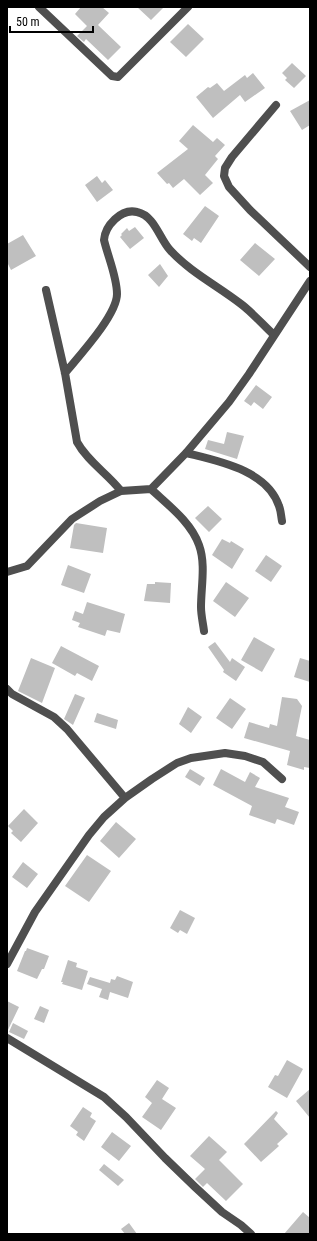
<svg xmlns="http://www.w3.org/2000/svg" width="317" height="1241" viewBox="0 0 317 1241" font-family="'Roboto Condensed',sans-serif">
  <rect width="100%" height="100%" fill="#fff"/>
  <path fill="#bfbfbf" d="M81,7h21l7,6 -11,12 23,22 -13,13 -22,-21 -2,3 -7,-6 10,-10 -12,-12z
    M137,7h27l-13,13z
    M188,24l16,15 -18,18 -16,-15z
    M292,63l14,13 -12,12 -9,-8 2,-2 -5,-5z
    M253,73l12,15 -20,14 -5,-7 -27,23 -17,-21 12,-10 2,1 7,-5 7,8 21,-16 2,3z
    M310,100v25l-8,5 -12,-19z
    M193,125l20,17 4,-4 8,7 -10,11 3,3 -13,16 8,8 -13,12 -16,-16 -11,9 -4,-5 -2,1 -10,-11 31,-24 -9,-8z
    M97,176l5,7 3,-3 8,10 -16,12 -12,-17z
    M205,206l14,10 -18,27 -7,-5 -2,3 -9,-7z
    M135,227l9,11 -14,11 -10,-12 2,-2 -1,-1 6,-6 2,3z
    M23,235l13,21 -25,14 -4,-8v-18z
    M255,243l20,16 -16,17 -19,-16z
    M160,264l8,12 -9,11 -11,-12z
    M256,385l16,12 -9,12 -9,-7 -3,4 -7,-5z
    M227,432l17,4 -7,23 -32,-10 3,-9 16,4z
    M208,506l14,13 -13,13 -14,-14z
    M76,523l31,5 -4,25 -33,-5 4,-23z
    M222,539l8,4 1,-2 13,8 -12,20 -20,-14z
    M266,555l16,11 -11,16 -16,-11z
    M68,565l23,9 -7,19 -23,-8z
    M155,582l16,1 -1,20 -26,-2 3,-17h8z
    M226,582l23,16 -14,19 -22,-16z
    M87,602l38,12 -5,19 -13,-3 -2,6 -27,-9 2,-4 -8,-3 3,-9 8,3z
    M254,637l21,12 -13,23 -21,-12z
    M215,642l15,20 2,-4 13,9 -9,14 -13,-9 1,-2 -16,-23z
    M61,646l38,20 -7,15 -15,-8 -2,3 -23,-13z
    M31,658l24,10 -13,35 -24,-12z
    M300,658l10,3v21l-16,-5z
    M75,694l10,4 -12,27 -9,-6z
    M282,697l15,2 5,7 -6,30 14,4v28l-6,-1v3l-17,-5 3,-14 -46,-13 5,-16 20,6 1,-4 7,2z
    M230,698l16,11 -14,20 -16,-11z
    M188,707l14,10 -11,16 -12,-9z
    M97,713l21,7 -2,9 -22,-7z
    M190,769l15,9 -5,8 -15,-9z
    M221,769l24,13 5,-10 10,6 -5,9 34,11 -4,9 14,5 -5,13 -17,-6 -2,5 -26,-9 3,-9 -39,-21z
    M24,809l14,14 -17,19 -10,-9 2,-2 -5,-5z
    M116,822l20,17 -17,19 -19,-17z
    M87,855l24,16 -22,31 -24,-16z
    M23,862l15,12 -11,14 -15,-11z
    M180,910l15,8 -8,16 -7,-4 -2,3 -8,-5z
    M27,948l22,8 -5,13h-2l-5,10 -20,-8 8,-20h1z
    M68,960l9,3 -1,4 12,4 -6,19 -20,-6 1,-2h-2z
    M117,976l16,6 -5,16 -18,-6 -2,8 -9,-3 3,-8 -15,-5 3,-7 20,6 1,-4 4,1z
    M7,1001l12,6 -12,25z
    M40,1006l9,4 -5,13 -10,-4z
    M13,1023l15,8 -4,8 -15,-7z
    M287,1060l16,9 -16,29 -19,-11 7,-12 3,1z
    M157,1080l12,8 -7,11 14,9 -15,22 -19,-13 10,-14 -7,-6z
    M310,1089v29l-14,-17z
    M83,1107l9,6 -2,4 6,4 -12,20 -8,-6 2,-3 -8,-6z
    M276,1111l2,2 -4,6 14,15 -11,10 2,2 -18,16 -17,-18z
    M112,1132l19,14 -12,15 -18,-14z
    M209,1136l18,16 -8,8 24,24 -17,17 -19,-18 -4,4 -8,-8 10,-10 -15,-13z
    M104,1164l20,16 -6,6 -19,-16z
    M303,1212l7,6v16h-26z
    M129,1223l8,11h-12l-4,-5z"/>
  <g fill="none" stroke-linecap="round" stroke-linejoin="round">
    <path stroke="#4f4f4f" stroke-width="8" d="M39,7l73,69 6,1 70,-70
      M276,105l-44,52 -7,11 -1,8 5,11 21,23 60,57
      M46,290l19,83 12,69c11,20 30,31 44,49
      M65,373c14,-17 52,-58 52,-79 0,-17 -9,-37 -13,-54 1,-14 17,-32 33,-28 18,4 22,26 33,38 20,22 48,36 71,54 12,9 22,21 33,31
      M186,453c32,8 81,17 93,53 2,5 2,10 3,15
      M151,489l35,-36 43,-51 20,-28 61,-93
      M7,572l20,-6 45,-47 28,-18 21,-10 30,-2c17,16 40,33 48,56 7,19 2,42 2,62 0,8 2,16 3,24
      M7,689l5,5 42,23 13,12 58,69
      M7,964l28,-52 54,-77 15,-18 21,-19 27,-19 25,-16 14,-5 34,-5 20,3 18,6 19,17
      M7,1038l97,59 22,20 39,41 30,29 27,25 19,13 10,9"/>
  </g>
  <rect width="317" height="1241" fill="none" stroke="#000000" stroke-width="16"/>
  <path d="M10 26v6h83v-6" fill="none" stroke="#000000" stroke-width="2"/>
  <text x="16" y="26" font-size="12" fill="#000000" stroke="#ffffff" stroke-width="3" paint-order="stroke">50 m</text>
</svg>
